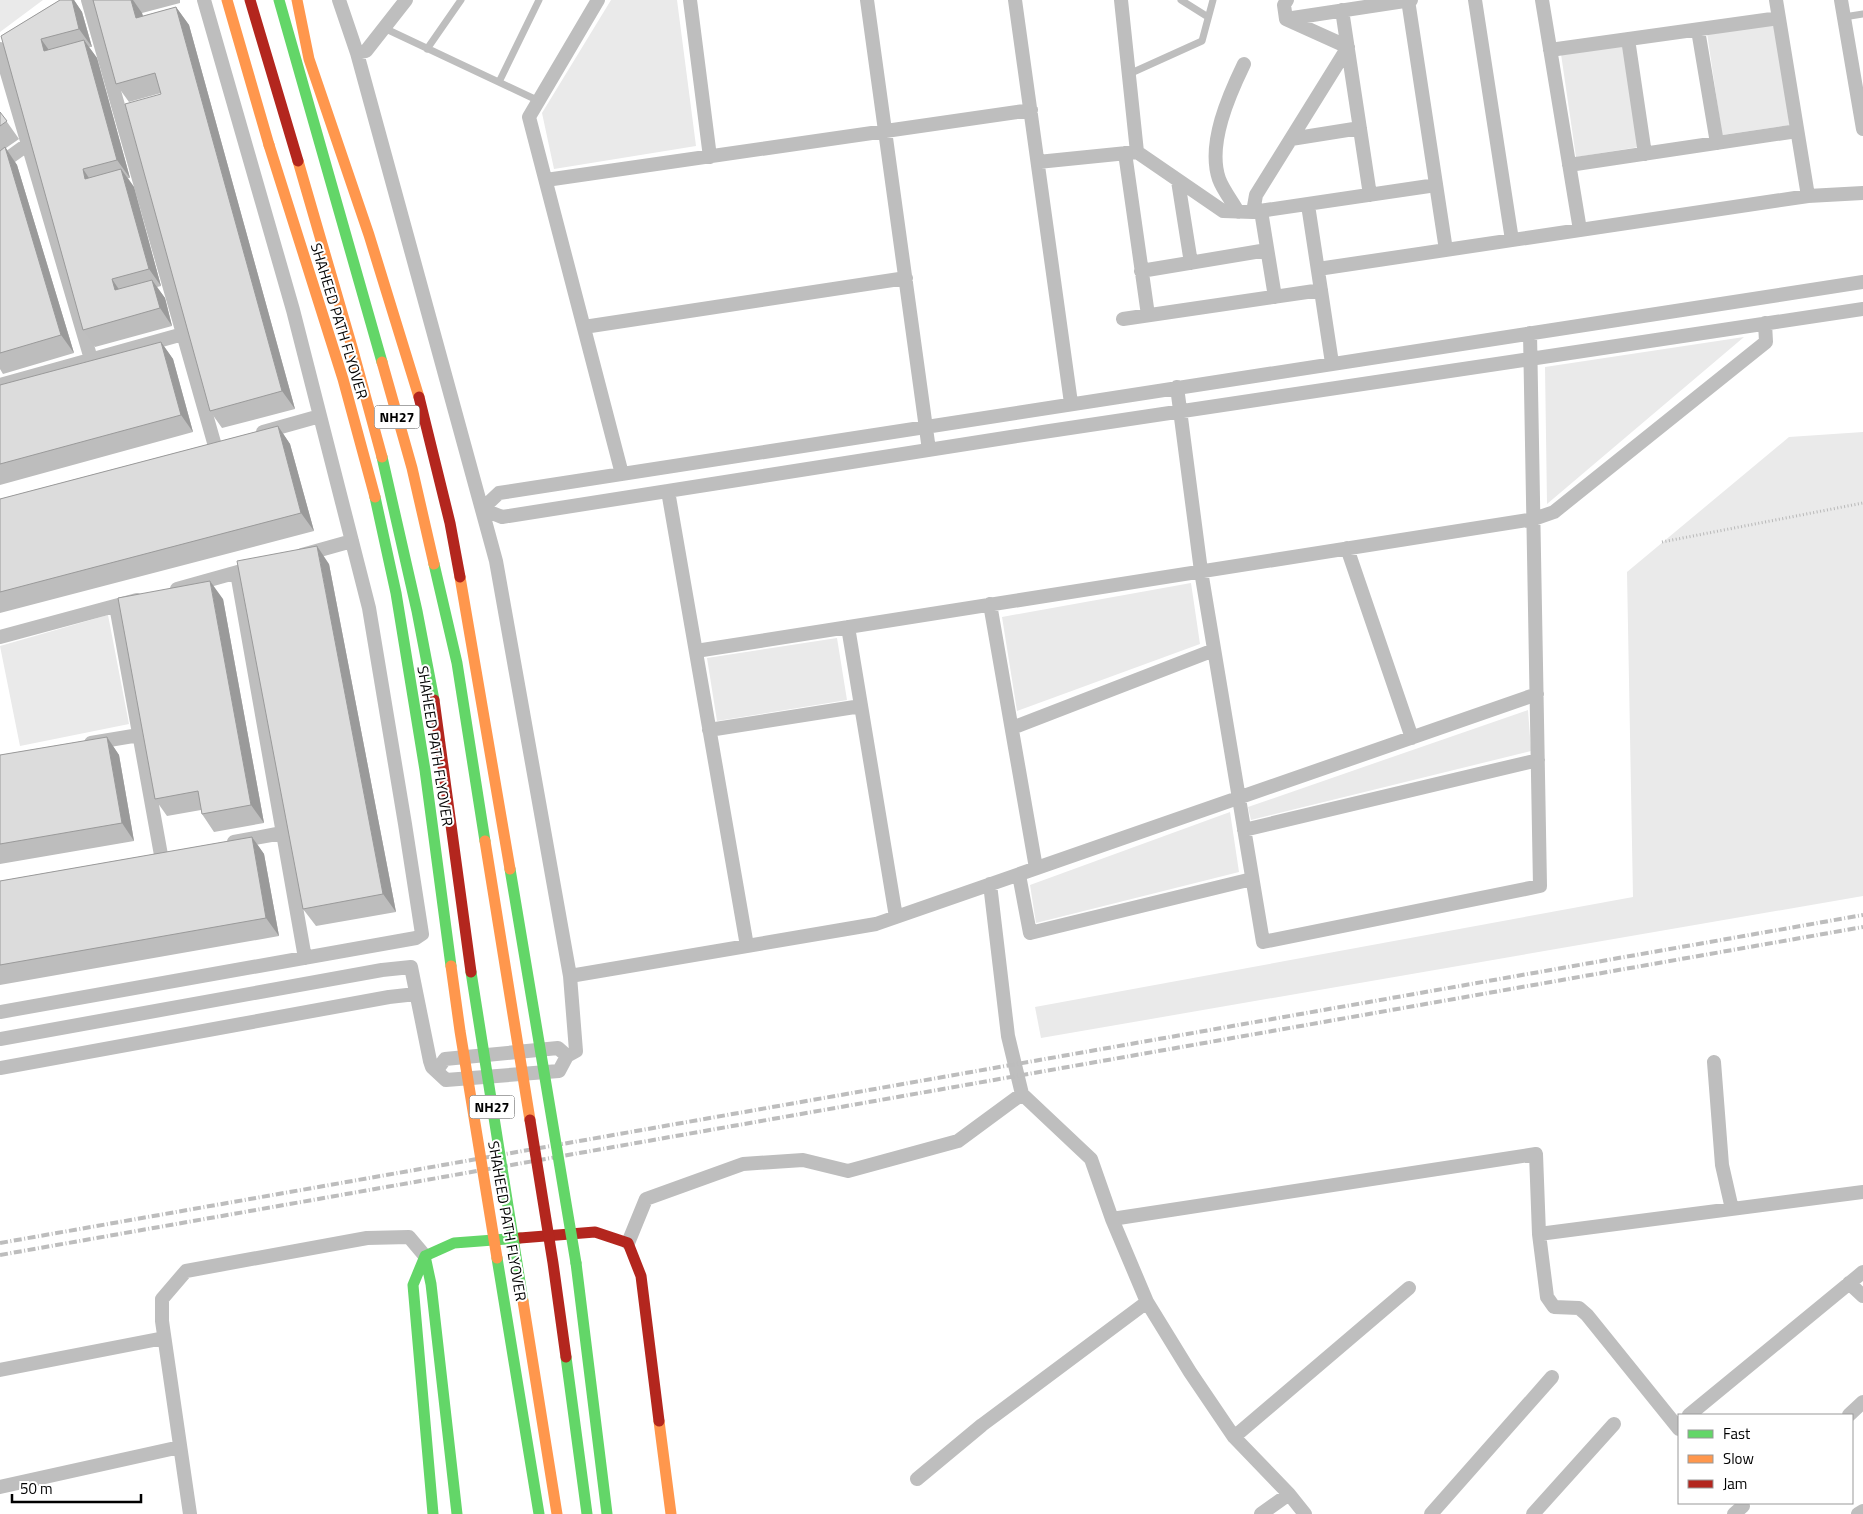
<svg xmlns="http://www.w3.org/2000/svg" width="1863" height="1514" viewBox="0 0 1863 1514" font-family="'Titillium Web',sans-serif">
  <rect width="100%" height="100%" fill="#fff"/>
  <path fill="#eaeaea" d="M0,0h43l-43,32z
    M611,0h66l19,146 -142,23 -12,-56z
    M1775,23l15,102 -68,10 -15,-102z
    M1624,45l15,102 -63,10 -15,-103z
    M1744,337l-197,167 -2,-137z
    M1863,432v464l-822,142 -6,-31 598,-110 -6,-325 162,-135z
    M1191,583l9,61 -183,67 -15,-94z
    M108,615l21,109 -109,22 -20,-100z
    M837,638l10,62 -130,21 -10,-63z
    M1528,710l3,41 -280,69 -3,-13z
    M1230,812l9,60 -203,51 -6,-38z"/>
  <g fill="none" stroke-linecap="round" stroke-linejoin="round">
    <path stroke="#b8b8b8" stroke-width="3" stroke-dasharray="1 2.5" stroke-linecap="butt" d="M1662,542l201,-39"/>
    <path stroke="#bebebe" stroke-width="7" d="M1181,0l27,17
      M1844,17l19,-3
      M384,28l155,73
      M427,49l34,-49
      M1129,74l73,-33 11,-41
      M499,82l40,-82"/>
    <path stroke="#bebebe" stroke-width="14" d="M88,0l127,446
      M598,0l-69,117 93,357
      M690,0l20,157
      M867,0l62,450
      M1015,0l56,403
      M1121,0l16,152
      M1408,0l38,250
      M1475,0l37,240
      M1542,0l38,230
      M1776,0l32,196
      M1841,0l22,129
      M1342,10l28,185
      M1286,19l125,-19
      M1286,19l-2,-14 3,-5
      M1698,30l19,113
      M1628,39l17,115
      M0,49l91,310
      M1550,50l229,-32
      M357,53l9,-2 40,-51
      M1291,139l69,-11
      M1125,153l23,162
      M1038,162l99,-10 86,59 30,1 183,-27
      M0,164l28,-20
      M1569,165l228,-34
      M546,180l485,-70
      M1178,181l13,82
      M1308,205l24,158
      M1261,211l14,86
      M1238,212c-6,-11 -15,-22 -19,-33 -12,-35 10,-84 25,-115
      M1253,212l3,-17 92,-148 -62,-28
      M1318,269l490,-73 55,-3
      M1141,271l126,-21
      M1863,282l-1364,211 -17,16 20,8 541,-85 820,-123
      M1123,319l198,-29
      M584,327l322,-49
      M0,385l183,-51
      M1177,387l24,184 62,371 277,-56 -10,-553
      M263,432l57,-16
      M668,491l79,455
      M1347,548l65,190
      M302,555l50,-14
      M237,573l68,385
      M177,589l68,-19
      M990,604l46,264
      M116,606l45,249
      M848,627l48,290
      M0,637l137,-37
      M696,651l838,-132 20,-7 212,-170 -1,-19
      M1012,728l202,-78
      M709,730l152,-24
      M91,743l48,-8
      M1244,830l294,-70
      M234,842l48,-9
      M1019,875l11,58 222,-54
      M990,884l18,152 14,58 69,65 21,60 35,83 43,70 44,65 55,57 16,20
      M570,976l306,-52 661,-230
      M0,1012l416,-74 6,-4 -17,-110 -36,-216 -76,-298 -89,-310
      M0,1039l382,-69 29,-3 19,94 2,6 14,13 113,-9 8,-15 9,-5 -6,-75 -74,-415 -139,-508 -18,-53
      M1714,1062l8,103 10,44
      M0,1068l389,-71 27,-3
      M437,1070l8,-11 113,-11 9,8
      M1112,1219l424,-65 3,80 8,63 7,10 25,1 8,7 92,114
      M1539,1234l324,-42
      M628,1243l18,-44 97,-35 60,-4 45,11 110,-30 64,-47
      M1849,1283l14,13
      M0,1370l164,-32
      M1689,1415l174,-143
      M1849,1415l14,-13
      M1234,1437l175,-149
      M917,1479l65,-54 165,-123
      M0,1487l180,-40
      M190,1514l-28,-193v-22l24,-28 181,-33 42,-1 16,19
      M1261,1514l28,-20
      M1431,1514l121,-137
      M1533,1514l81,-90
      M1734,1514l9,-8
      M1858,1514l5,-3"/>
    <path stroke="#63d668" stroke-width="11" d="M279,0l103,362
      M382,457l35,154 17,89
      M434,564l23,99 28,178
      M425,1256l6,28 26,230
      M576,1263l31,251
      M433,1514l-20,-229 12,-29 29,-13 66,-5"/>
    <path stroke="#ff974d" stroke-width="11" d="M227,0l42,145
      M298,161l54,186 30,110
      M382,362l30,106 22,96
      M659,1421l12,93"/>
    <path stroke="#b3261e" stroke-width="11" d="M250,0l48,161
      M520,1238l75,-6 33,11 13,33 18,145"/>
    <path stroke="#bdbdbd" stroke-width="4" stroke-dasharray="8 2.5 1 2.5" stroke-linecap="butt" d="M0,1243l1863,-328
      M0,1255l1863,-328"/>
    <path stroke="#63d668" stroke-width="11" d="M375,497l21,96 29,177 26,196
      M510,869l66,394
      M471,972l52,329
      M497,1258l42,256
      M566,1357l21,157"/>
    <path stroke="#ff974d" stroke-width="11" d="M297,0l12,59 60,176 50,162
      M269,145l74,234 32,118
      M460,577l50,292
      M485,841l45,279
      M451,966l9,65 37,227
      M523,1301l34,213"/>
    <path stroke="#b3261e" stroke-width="11" d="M419,397l31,126 10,54
      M434,700l37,272
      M530,1120l23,143 13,94"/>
  </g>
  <path fill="#bdbdbd" d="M60,0h14l8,12 10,35h-3l8,11 33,120h-2l6,9 27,99 -4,1 8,11 7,28 -77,21 -12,-17 -82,-294z
    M93,0h87v3l-38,10 1,3 33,-9 13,18 106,384 -73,19 -12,-17 -49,-318 -32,9 -13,-18z
    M0,112l19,27 -13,9 11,17 57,188 -71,21 -3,-5z
    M161,342l12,17 20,73 -193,53v-100z
    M278,426l12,18 24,87 -314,82v-114z
    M329,564l67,348 -80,14 -13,-17z
    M223,599l41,224 -50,9 -12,-18 -1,-4 -34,6 -12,-17z
    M107,737l12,18 15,86 -134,23v-109z
    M252,837l12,17 15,82 -279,49v-104z"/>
  <path fill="#9a9a9a" d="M72,0h2l8,12 10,35 -13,-18z
    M131,0h2l9,13 6,23 -12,-18z
    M176,7l13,18 106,384 -13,-18z
    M41,39l13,18 -10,-6z
    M84,40l13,18 33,120 -13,-18z
    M5,147l12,18 57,188 -13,-18z
    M83,169l12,18 -10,-8z
    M121,169l13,18 27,99 -12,-17z
    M112,279l12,18 -9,-7z
    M152,280l13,18 7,28 -12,-18z
    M161,342l12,17 20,73 -12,-17z
    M278,426l12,18 24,87 -13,-18z
    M317,546l12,18 67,348 -13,-18z
    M210,581l13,18 41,224 -13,-18z
    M107,737l12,18 15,86 -12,-18z
    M252,837l12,17 15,82 -13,-18z"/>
  <path fill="#dcdcdc" stroke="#9a9a9a" d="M60,0h12l7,29 -38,10 3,12 40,-11 33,120 -34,9 2,10 36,-10 28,100 -37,10 3,11 37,-10 8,28 -77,22 -82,-294z
    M93,0h38l5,18 40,-11 106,384 -72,20 -85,-307 36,-10 -6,-21 -39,11z
    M0,112l7,9 -7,5z
    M5,147l56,188 -61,18v-202z
    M161,342l20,73 -181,49v-79z
    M278,426l23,87 -301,79v-93z
    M317,546l66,348 -80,15 -66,-348z
    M210,581l41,224 -49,9 -4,-23 -43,8 -37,-201z
    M107,737l15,86 -122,21v-89z
    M252,837l14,81 -266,47v-84z"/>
  <g text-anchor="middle" stroke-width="4" stroke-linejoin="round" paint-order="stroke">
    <g fill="#fff" stroke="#4c4c4c" stroke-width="1">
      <rect x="374.5" y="405.5" width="45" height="23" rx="4"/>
      <rect x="469.5" y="1095.5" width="45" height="23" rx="4"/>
    </g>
    <g font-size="14" font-weight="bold" fill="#000">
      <text x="397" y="422">NH27</text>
      <text x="492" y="1112">NH27</text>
    </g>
    <g font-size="15" fill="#000" stroke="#fff">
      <text transform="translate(339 321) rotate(73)" y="5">SHAHEED PATH FLYOVER</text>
      <text transform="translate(435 746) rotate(81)" y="5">SHAHEED PATH FLYOVER</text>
      <text transform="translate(507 1221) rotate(80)" y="5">SHAHEED PATH FLYOVER</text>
    </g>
  </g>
  <rect x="1678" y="1414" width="175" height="90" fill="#ffffff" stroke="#999999"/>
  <rect x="1688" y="1430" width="25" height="8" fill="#63d668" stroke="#999999"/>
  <text x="1723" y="1439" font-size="15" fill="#000000">Fast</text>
  <rect x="1688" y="1455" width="25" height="8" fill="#ff974d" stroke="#999999"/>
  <text x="1723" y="1464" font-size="15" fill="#000000">Slow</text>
  <rect x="1688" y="1480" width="25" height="8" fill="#b3261e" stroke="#999999"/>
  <text x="1723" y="1489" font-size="15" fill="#000000">Jam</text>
  <path d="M12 1494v8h129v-8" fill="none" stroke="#000000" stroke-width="2.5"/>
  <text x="20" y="1494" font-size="15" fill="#000000" stroke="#ffffff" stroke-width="4" paint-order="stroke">50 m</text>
</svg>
